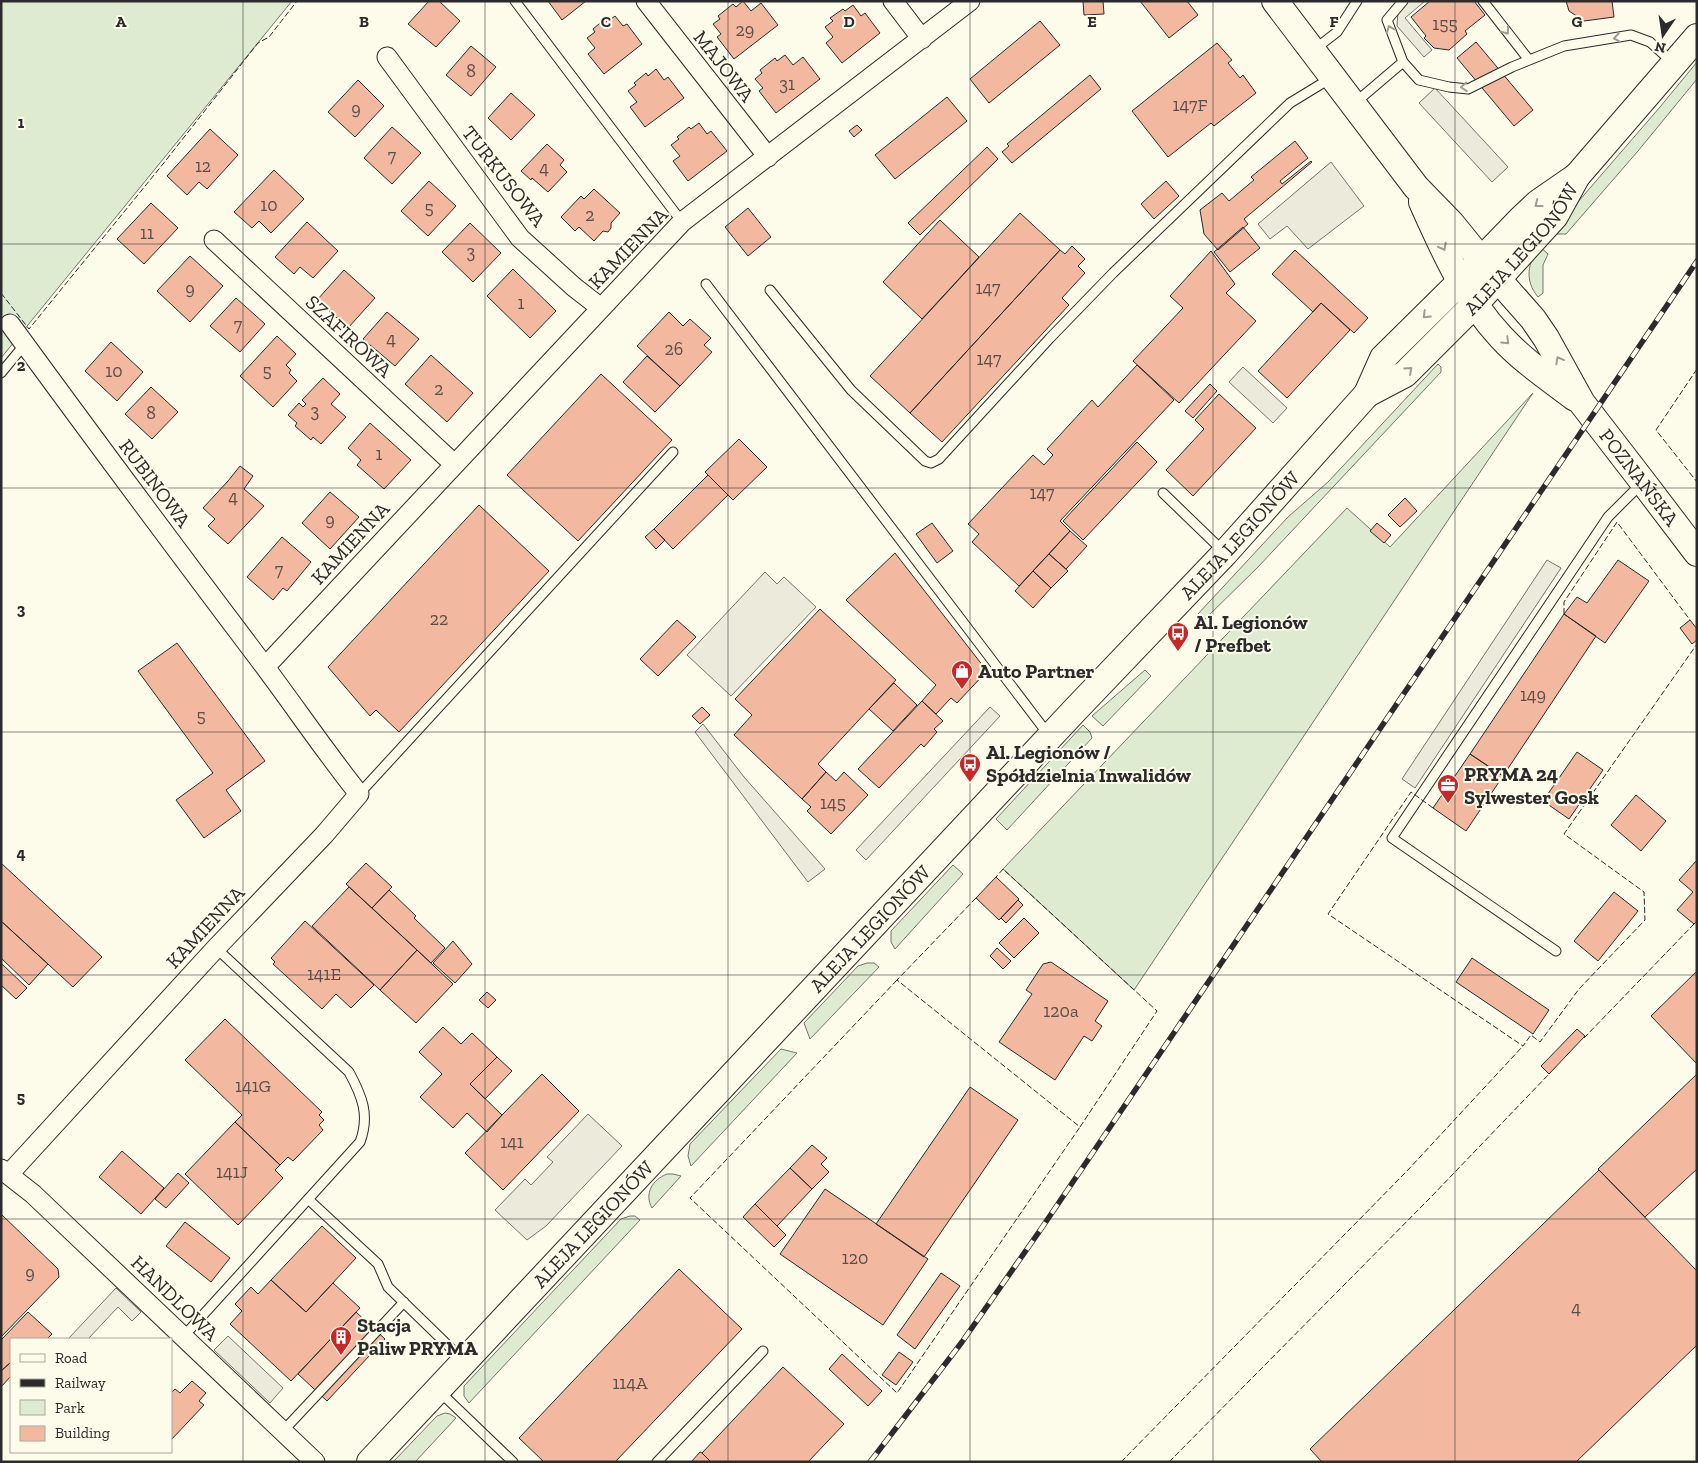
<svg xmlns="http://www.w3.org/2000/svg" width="1698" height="1463" viewBox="0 0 1698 1463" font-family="'Zilla Slab',serif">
  <rect width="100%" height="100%" fill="#fdfbea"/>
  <path fill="#deebd1" stroke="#74746e" d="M1,1h291l-291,357z
    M1697,62v17l-59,72 -72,83h-12l-2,-2 108,-125z
    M1539,246l9,8 -5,11v28l-5,4c-14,-17 -10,-34 1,-51z
    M1438,364l3,3v5l-183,195 -53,52h-5l-3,-4 91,-98 40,-35z
    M1533,393l-399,597 -131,-121 344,-361 43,39z
    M1145,670l6,6 -48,50 -11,-10z
    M1083,725l7,7 2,6 -85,92 -11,-11z
    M953,865l10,9 -68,75 -4,-7v-11z
    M867,963h7l5,4 -69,72 -6,-16 54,-57z
    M781,1049l16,4 -106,113 -3,-10 2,-12z
    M667,1174h6l8,2 -29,32c-8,-14 0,-28 15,-34z
    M630,1216h5l5,4 -171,183 -5,-7v-10l157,-167z
    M445,1413l5,1 6,4 -41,44h-22l44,-46z"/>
  <path fill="#eceadb" stroke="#74746e" d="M1409,1h16l-20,17 27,32 -8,7 -27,-31 1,-15z
    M1435,88l73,79 -16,15 -73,-79z
    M1331,162l33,44 -56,43 -21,-23 -17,13 -12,-15z
    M1243,367l44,41 -14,15 -44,-41z
    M1547,560l14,8 -146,220 -13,-9z
    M765,572l12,12 7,-7 32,30 -85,89 -44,-41z
    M990,707l10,9 -134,144 -10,-10z
    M703,724l41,53 81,92 -17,13 -113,-150z
    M588,1114l34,32 -76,80 -19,14 -32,-30 30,-31 6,6 22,-23 -6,-5z
    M116,1288l25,24 -9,9 -14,-14 -30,32h-20z
    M228,1336l55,52 -13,15 -56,-53z"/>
  <path fill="#f2b8a0" stroke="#2b2b2b" d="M429,1h10l21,20 -24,26 -28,-23z
    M548,1h38l-24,19z
    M743,1l8,10 10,-8 17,22 -44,34 -17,-22 4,-3 -8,-10 7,-5 -2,-3 15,-12 3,3z
    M1083,1h20l1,13 -20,1z
    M1140,1h47l11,14 -29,23z
    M1430,1h44l11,14 -20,16 2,3 -18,16 -15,-2 -10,-10 2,-2 -15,-19z
    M1566,1h46l2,16 -30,4 -15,-10z
    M853,5l8,11 4,-3 15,20 -38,30 -16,-20 7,-6 -8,-10 8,-6 -3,-3 13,-9 2,2z
    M615,16l8,10 4,-2 15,20 -38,30 -16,-20 7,-6 -8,-10 8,-6 -2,-3 12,-10 2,3z
    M1040,21l20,24 -71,58 -19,-24z
    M1476,42l57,68 -19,16 -57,-68z
    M1217,43l15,17 -4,3 12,15 3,-3 13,18 -42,33 -3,-3 -43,34 -36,-46z
    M471,46l25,21 -25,29 -25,-21z
    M785,55l8,10 10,-8 17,22 -44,34 -17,-22 4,-3 -8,-9 7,-6 -2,-3 15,-12 2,3z
    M656,69l8,11 4,-3 16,21 -39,29 -15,-20 7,-5 -9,-11 8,-6 -2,-2 12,-10 2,3z
    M1090,75l11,14 -89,74 -10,-11 7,-6 -2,-2z
    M358,80l26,26 -29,31 -27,-25z
    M511,93l24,22 -24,25 -23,-22z
    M947,97l20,24 -72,58 -20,-24z
    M699,123l8,11 4,-3 16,20 -39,30 -15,-20 7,-5 -9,-11 8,-6 -2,-2 12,-10 2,2z
    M857,125l5,5 -8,7 -5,-6z
    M392,127l29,26 -29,31 -28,-26z
    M210,129l28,26 -31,34 -8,-7 -12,13 -20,-19z
    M1295,141l13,17 -28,23 2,3 29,-23 1,1 -68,57 4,5 -30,26 -14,-16 -4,-24 22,-17 7,8 25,-21 -3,-3z
    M547,144l17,16 -4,5 7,7 -19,20 -16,-14 -1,2 -10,-9z
    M987,147l11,12 -78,76 -12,-12z
    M274,170l30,29 -33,34 -12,-12 -7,7 -18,-16z
    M429,181l27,25 -28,30 -27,-25z
    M1166,181l13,15 -25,23 -13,-15z
    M594,189l26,24 -9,10v5l-3,4 -5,-1 -9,10 -15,-14 -4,4 -14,-14 20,-21 3,3z
    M151,203l27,25 -34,36 -27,-25z
    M748,208l23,29 -23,19 -23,-29z
    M1020,213l40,37 -150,163 -40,-37z
    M940,220l39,37 -57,62 -39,-37z
    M307,222l31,29 -25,27 -13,-11 -6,7 -19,-17z
    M470,223l31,30 -28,29 -31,-30z
    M1243,227l17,21 -30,24 -16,-20z
    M1072,246l13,13 -7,7 7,7 -23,25 7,7 -127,137 -32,-29 150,-163 5,4z
    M1295,250l73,68 -14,15 -33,-30 -8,9 -41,-38z
    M1211,251l24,33 -9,9 30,28 -77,82 -46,-42 50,-53 -13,-12z
    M190,256l33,30 -33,36 -33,-31z
    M513,269l43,42 -26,27 -43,-42z
    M344,270l31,28 -27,30 -31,-28z
    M236,298l29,26 -25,28 -30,-26z
    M1321,303l29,27 -63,68 -29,-27z
    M387,312l32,27 -24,27 -32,-27z
    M669,312l14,14 7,-7 21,19 -7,7 8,7 -32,34 -43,-40z
    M277,336l19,18 -10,11 5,5 -2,3 8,8 -24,26 -33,-31z
    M111,342l32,30 -26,29 -32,-30z
    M431,355l42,38 -26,29 -42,-38z
    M647,356l33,30 -25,26 -32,-30z
    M1137,365l37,35 -114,121 10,10 -51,55 -47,-44 7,-8 -11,-10 65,-69 11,10 9,-10 -6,-6 45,-49 6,7z
    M601,374l71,66 -94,101 -71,-66z
    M323,378l17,16 -9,10 15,13 -25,27 -8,-7 -2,3 -16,-14 2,-3 -9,-8 11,-12 4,4 3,-3 -4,-4z
    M1210,384l7,7 -24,27 -8,-7z
    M151,387l27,25 -26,27 -27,-25z
    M1219,394l37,34 -63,68 -27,-26 38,-41 -9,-9z
    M370,423l41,37 -27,29 -27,-24 4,-5 -13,-12z
    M739,439l28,28 -34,33 -28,-28z
    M1137,442l20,20 -74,78 -20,-19z
    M240,466l13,10 -9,13 20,17 -36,38 -20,-18 7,-7 -12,-11 25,-27z
    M708,475l20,20 -55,54 -19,-20z
    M330,492l29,25 -29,32 -28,-26z
    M1405,498l12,13 -17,16 -12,-12z
    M479,505l70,66 -150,161 -23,-22 -6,6 -42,-49z
    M932,523l21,28 -16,12 -21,-29z
    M1377,523l14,12 -7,8 -14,-12z
    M654,529l11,11 -9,9 -11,-12z
    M1070,531l17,15 -21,23 -17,-15z
    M282,537l29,25 -24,29 -4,-3 -10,12 -26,-23z
    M895,553l92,118 -30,32 -6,-5 -15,16 -14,-13 14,-16 -90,-85z
    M1049,554l19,17 -17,17 -18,-17z
    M1618,560l31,21 -44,62 -41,-29 13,-17 10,6z
    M1033,571l18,17 -18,20 -18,-17z
    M820,609l76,71 -78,84 8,8 -24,27 -68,-64 18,-20 -17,-16z
    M1564,614l32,22 -93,140 -33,-22z
    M677,620l19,17 -38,39 -18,-17z
    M1690,620l7,9v11l-5,4 -12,-16z
    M177,643l88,118 -39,29 15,21 -37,27 -28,-38 37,-27 -75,-102z
    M894,683l23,22 -24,26 -24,-22z
    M922,701l21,20 -9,8 3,3 -13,15 -3,-3 -42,44 -21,-19z
    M702,707l8,8 -10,9 -8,-8z
    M1577,752l26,18 -34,49 -26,-18z
    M1470,754l33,22 -37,55 -33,-23z
    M826,772l10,9 8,-9 24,23 -37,39 -24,-23 4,-4 -9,-8z
    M1636,795l30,26 -25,30 -30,-26z
    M1697,860v61l-3,3 -17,-14 16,-18 -14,-12z
    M1,863l101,94 -29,30 -72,-66z
    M366,863l26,24 -20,21 -26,-24z
    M996,877l23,22 -20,21 -23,-22z
    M349,887l68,63 -37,40 -68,-64z
    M389,890l27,26 -2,2 31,30 -14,15 -59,-55z
    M1614,892l24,19 -40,50 -24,-20z
    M1018,900l5,5 -17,18 -5,-5z
    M1024,918l15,15 -25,25 -15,-15z
    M1,921l47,43 -19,21 -28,-27z
    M305,921l69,64 -23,23 -15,-14 -14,15 -49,-45 2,-2 -4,-4z
    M453,941l19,23 -17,19 -22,-20z
    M997,948l14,13 -8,8 -13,-13z
    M417,950l36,34 -37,39 -36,-33z
    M1472,958l77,52 -16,24 -77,-52z
    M1051,962l57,39 -13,20 7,5 -10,15 -8,-5 -29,44 -56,-38 33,-48 -6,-4 17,-26z
    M1,963l26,25 -11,11 -15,-14z
    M1697,971v93l-46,-48z
    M487,992l9,8 -8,8 -9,-8z
    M225,1019l97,93 -3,3 5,5 -5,5 4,5 -30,31 -5,-4 -8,8 -45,-43 7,-7 -57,-55z
    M443,1027l18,17 11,-11 25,24 -27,27 32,31 -15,17 -20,-19 -14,15 -33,-31 22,-23 -23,-22z
    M1577,1029l8,7 -36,38 -8,-8z
    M497,1057l15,14 -27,28 -15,-15z
    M542,1074l37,37 -76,79 -38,-37z
    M1697,1074v95l-52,48 -47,-48z
    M970,1087l48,33 -94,137 -48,-33z
    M235,1122l45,43 -5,5 8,8 -45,47 -53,-51z
    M812,1145l15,13 -6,6 8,8 -17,17 -22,-21z
    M122,1151l42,37 -23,26 -42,-37z
    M790,1168l22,21 -35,37 -22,-22z
    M1599,1170l98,101v74l-121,117h-254l-12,-13z
    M178,1173l11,10 -23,25 -11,-9z
    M825,1189l103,70 -45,66 -103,-71z
    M755,1204l31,31 -12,12 -31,-30z
    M1,1214l57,55 1,8 -58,60z
    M185,1222l45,36 -19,24 -45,-36z
    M322,1226l34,32 -50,54 -35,-32z
    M679,1269l63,60 -127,133h-71l-25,-24z
    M941,1273l19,13 -45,63 -18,-14z
    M271,1280l35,32 27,-29 27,25 -69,73 -61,-57 12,-13 -7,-7 16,-17 7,7z
    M28,1312l24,22 -5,5h-36v23l-10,9v-31z
    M356,1312l29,27 -58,62 -29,-27z
    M899,1352l14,10 -17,23 -14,-10z
    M842,1354l40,37 -14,15 -39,-37z
    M11,1362v14l-10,11v-16z
    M783,1367l61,57 -36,38h-97l-9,-9z
    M192,1381l14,12 -7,8 5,4 -33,35v-47l4,-4 5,4z
    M700,1452l2,1 9,9h-20z"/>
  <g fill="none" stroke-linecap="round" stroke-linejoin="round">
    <g stroke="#2b2b2b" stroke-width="11">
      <path id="lane" d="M515,1l167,221
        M1403,1l-16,19 16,42 16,18 30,7 19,2 44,-22 52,-21 67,-11 19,7 22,20
        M1483,1l46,59
        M1315,49l22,-17 20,-31
        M1356,102l47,-40
        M706,284l342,450
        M770,290l81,100 74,71 6,2 8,-4 111,-121 63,-65 177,-170 41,-25
        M1,373l24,-29
        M1163,493l61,59
        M359,794l314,-342
        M1556,951l-164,-113 216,-321 33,-33
        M308,1199l70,65 10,23 75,73
        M183,1337l177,-195c10,-27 2,-46 -11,-70l-133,-124
        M440,1392l73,70
        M283,1431l121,-129
        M657,1462l106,-111"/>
    </g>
    <g stroke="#2b2b2b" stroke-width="21">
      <path id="street" d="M646,1l122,156
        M893,1l29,38
        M387,57l133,181 54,49 27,21
        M214,240l240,224
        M265,667l417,-445 288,-221
        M1,1169l32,25 282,268
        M9,1174l207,-226 108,-113 35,-41c-36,-45 -68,-93 -103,-139 -83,-110 -165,-220 -246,-331"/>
    </g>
    <g stroke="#2b2b2b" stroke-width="28">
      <g id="secondary">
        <path id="s1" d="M1275,1l141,186 35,36 30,37 52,59 13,19 36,65 61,79 54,71"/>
        <path d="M1422,202c21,47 43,97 79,135 22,24 49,42 74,61"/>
        <path id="s2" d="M1367,394l38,-20 70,-70 80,-88 22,-40 120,-139"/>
        <path id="s3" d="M370,1462l705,-752 150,-157 142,-159 16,-36 78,-77 59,-61 18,-17 39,-27"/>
      </g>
    </g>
    <use href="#lane" stroke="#fdfbea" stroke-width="9"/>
    <use href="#street" stroke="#fdfbea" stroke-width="19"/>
    <use href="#secondary" stroke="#fdfbea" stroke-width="26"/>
    <g stroke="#2b2b2b" stroke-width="5.5">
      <path id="rail" d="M870,1462l92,-120 79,-113 656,-968"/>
    </g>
    <use href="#rail" stroke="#fdfbea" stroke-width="4" stroke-dasharray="11" stroke-linecap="butt"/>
    <path stroke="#2b2b2b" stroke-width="1" stroke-dasharray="6 2.5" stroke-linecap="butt" d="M1,293l28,36 134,-165 95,-121 11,-6 28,-36
      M1697,369l-41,61 41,52
      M1564,614v-12l53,-80 73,98
      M1433,808l-22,-16 -83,122 195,132 8,-11 9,7 39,-53 66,-69 -1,-28 -80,-58 133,-190
      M976,898l-79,82 183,147 77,-116 -154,-142 -7,8
      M897,980l-207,218 207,195 183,-266
      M1584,1038l110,-114
      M1121,1462l286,-291 116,-125
      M1169,1462l261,-264 121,-126"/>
  </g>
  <defs><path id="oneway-chevron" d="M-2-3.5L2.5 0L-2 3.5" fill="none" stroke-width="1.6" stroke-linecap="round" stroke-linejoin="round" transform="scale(1.25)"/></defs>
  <g stroke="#9e9d94">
    <use href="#oneway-chevron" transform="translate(1390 29) rotate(-111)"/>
    <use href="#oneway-chevron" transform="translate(1506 31) rotate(52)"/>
    <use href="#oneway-chevron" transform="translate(1617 38) rotate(171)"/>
    <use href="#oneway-chevron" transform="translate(1464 87) rotate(176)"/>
    <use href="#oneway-chevron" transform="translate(1538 204) rotate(142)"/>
    <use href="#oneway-chevron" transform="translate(1443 247) rotate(62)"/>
    <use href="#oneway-chevron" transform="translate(1426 315) rotate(136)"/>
    <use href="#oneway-chevron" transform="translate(1506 341) rotate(44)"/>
    <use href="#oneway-chevron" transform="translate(1559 360) rotate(-119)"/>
    <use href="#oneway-chevron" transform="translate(1409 370) rotate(-42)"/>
  </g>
  <path fill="none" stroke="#2b2b2b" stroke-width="1" stroke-opacity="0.55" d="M243,1v1461M485,1v1461M728,1v1461M970,1v1461M1213,1v1461M1455,1v1461M1,244h1696M1,488h1696M1,732h1696M1,975h1696M1,1219h1696"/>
  <defs>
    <g id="bus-pin" transform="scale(1.125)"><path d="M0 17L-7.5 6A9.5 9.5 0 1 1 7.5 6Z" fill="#c62828" stroke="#fdfbea"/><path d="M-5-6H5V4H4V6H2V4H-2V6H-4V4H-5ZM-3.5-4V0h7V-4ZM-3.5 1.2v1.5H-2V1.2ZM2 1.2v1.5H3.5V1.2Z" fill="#fff"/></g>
    <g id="shop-pin" transform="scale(1.125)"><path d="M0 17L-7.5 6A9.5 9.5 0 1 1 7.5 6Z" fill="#c62828" stroke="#fdfbea"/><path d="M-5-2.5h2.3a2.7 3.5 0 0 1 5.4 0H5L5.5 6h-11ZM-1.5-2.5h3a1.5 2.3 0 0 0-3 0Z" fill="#fff"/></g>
    <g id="office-pin" transform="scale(1.125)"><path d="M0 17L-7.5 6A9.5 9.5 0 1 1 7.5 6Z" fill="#c62828" stroke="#fdfbea"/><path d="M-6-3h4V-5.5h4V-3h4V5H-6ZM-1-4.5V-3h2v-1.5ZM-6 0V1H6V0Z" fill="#fff"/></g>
    <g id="building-pin" transform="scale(1.125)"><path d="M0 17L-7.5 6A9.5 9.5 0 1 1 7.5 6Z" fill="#c62828" stroke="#fdfbea"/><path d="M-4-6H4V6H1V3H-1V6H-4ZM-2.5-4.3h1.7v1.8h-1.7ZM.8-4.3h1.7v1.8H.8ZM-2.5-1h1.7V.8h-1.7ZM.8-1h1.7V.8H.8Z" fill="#fff"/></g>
  </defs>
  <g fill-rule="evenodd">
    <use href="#bus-pin" x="1178" y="633"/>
    <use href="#shop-pin" x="962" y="671"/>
    <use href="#bus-pin" x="970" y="764"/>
    <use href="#office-pin" x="1448" y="785"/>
    <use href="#building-pin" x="341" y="1337"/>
  </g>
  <g text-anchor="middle" stroke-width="4" stroke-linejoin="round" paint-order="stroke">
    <g font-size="18" fill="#5d4e48">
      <text x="1445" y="30">155</text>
      <text x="745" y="36">29</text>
      <text x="471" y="77">8</text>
      <text x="787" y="90">31</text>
      <text x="1190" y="111">147F</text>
      <text x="356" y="115">9</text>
      <text x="392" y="162">7</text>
      <text x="203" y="172">12</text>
      <text x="544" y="174">4</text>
      <text x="269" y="211">10</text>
      <text x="429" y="214">5</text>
      <text x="590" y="221">2</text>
      <text x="147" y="239">11</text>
      <text x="471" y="258">3</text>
      <text x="988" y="294">147</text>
      <text x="190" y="295">9</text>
      <text x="521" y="309">1</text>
      <text x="238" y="331">7</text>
      <text x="391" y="345">4</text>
      <text x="674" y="355">26</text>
      <text x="989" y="365">147</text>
      <text x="114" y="377">10</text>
      <text x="267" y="377">5</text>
      <text x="439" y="395">2</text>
      <text x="315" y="417">3</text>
      <text x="151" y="419">8</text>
      <text x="379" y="460">1</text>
      <text x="1042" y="499">147</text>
      <text x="233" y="503">4</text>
      <text x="330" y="526">9</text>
      <text x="279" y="576">7</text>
      <text x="439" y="625">22</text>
      <text x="1533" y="701">149</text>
      <text x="201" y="722">5</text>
      <text x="833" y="809">145</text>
      <text x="324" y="980">141E</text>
      <text x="1061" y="1017">120a</text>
      <text x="253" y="1092">141G</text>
      <text x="512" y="1148">141</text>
      <text x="232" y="1178">141J</text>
      <text x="855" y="1264">120</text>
      <text x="30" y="1279">9</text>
      <text x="1576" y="1314">4</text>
      <text x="630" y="1389">114A</text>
    </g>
    <g font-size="20" fill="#2b2b2b" stroke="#fdfbea">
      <text transform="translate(724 66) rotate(52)" y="7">MAJOWA</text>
      <text transform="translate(504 176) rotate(52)" y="7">TURKUSOWA</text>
      <text transform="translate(628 248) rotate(-46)" y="7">KAMIENNA</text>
      <text dy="7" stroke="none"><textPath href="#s2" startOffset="214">ALEJA LEGIONÓW</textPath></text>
      <text transform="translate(349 336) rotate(43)" y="7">SZAFIROWA</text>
      <text dy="7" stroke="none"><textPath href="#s1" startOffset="601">POZNAŃSKA</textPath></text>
      <text transform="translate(155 483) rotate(53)" y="7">RUBINOWA</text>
      <text dy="7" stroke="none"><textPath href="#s3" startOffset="1271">ALEJA LEGIONÓW</textPath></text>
      <text transform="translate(350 543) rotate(-47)" y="7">KAMIENNA</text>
      <text transform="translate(205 927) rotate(-47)" y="7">KAMIENNA</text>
      <text dy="7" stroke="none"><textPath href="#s3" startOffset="731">ALEJA LEGIONÓW</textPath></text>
      <text dy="7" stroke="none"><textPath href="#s3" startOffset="326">ALEJA LEGIONÓW</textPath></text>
      <text transform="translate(175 1298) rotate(44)" y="7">HANDLOWA</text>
    </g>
    <g font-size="20" font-weight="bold" fill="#2b2b2b" stroke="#fdfbea" text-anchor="start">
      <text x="1194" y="629">Al. Legionów<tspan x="1194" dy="23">/ Prefbet</tspan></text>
      <text x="978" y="678">Auto Partner</text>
      <text x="986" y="759">Al. Legionów /<tspan x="986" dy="23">Spółdzielnia Inwalidów</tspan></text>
      <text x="1464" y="781">PRYMA 24<tspan x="1464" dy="23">Sylwester Gosk</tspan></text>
      <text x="357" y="1332">Stacja<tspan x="357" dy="23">Paliw PRYMA</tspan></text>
    </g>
  </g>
  <g font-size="16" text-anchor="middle" font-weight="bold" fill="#2b2b2b" stroke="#fdfbea" stroke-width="4" stroke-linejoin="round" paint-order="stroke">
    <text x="121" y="27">A</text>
    <text x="364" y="27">B</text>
    <text x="606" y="27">C</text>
    <text x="849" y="27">D</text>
    <text x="1092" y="27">E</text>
    <text x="1334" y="27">F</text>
    <text x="1577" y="27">G</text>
    <text x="21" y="128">1</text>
    <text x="21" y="371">2</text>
    <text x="21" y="615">3</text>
    <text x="21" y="859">4</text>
    <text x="21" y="1103">5</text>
  </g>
  <rect width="1698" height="1463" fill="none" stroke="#2b2b2b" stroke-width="5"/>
  <rect x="10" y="1338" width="162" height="115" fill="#fdfbea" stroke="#a9a89e"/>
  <rect x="20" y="1354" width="25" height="8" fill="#fdfbea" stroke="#a9a89e"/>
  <text x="55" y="1363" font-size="15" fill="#2b2b2b">Road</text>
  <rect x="20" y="1379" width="25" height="8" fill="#2b2b2b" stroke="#a9a89e"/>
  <text x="55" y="1388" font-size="15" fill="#2b2b2b">Railway</text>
  <rect x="20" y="1400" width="25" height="15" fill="#deebd1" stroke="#a9a89e"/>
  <text x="55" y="1413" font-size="15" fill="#2b2b2b">Park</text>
  <rect x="20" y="1426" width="25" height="15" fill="#f2b8a0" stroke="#a9a89e"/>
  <text x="55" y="1438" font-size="15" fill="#2b2b2b">Building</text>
  <g transform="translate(1663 35) rotate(193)" stroke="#fdfbea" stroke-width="4" paint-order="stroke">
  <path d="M0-4L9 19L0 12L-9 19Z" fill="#2b2b2b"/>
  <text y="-8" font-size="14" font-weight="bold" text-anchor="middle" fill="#2b2b2b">N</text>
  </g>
</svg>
